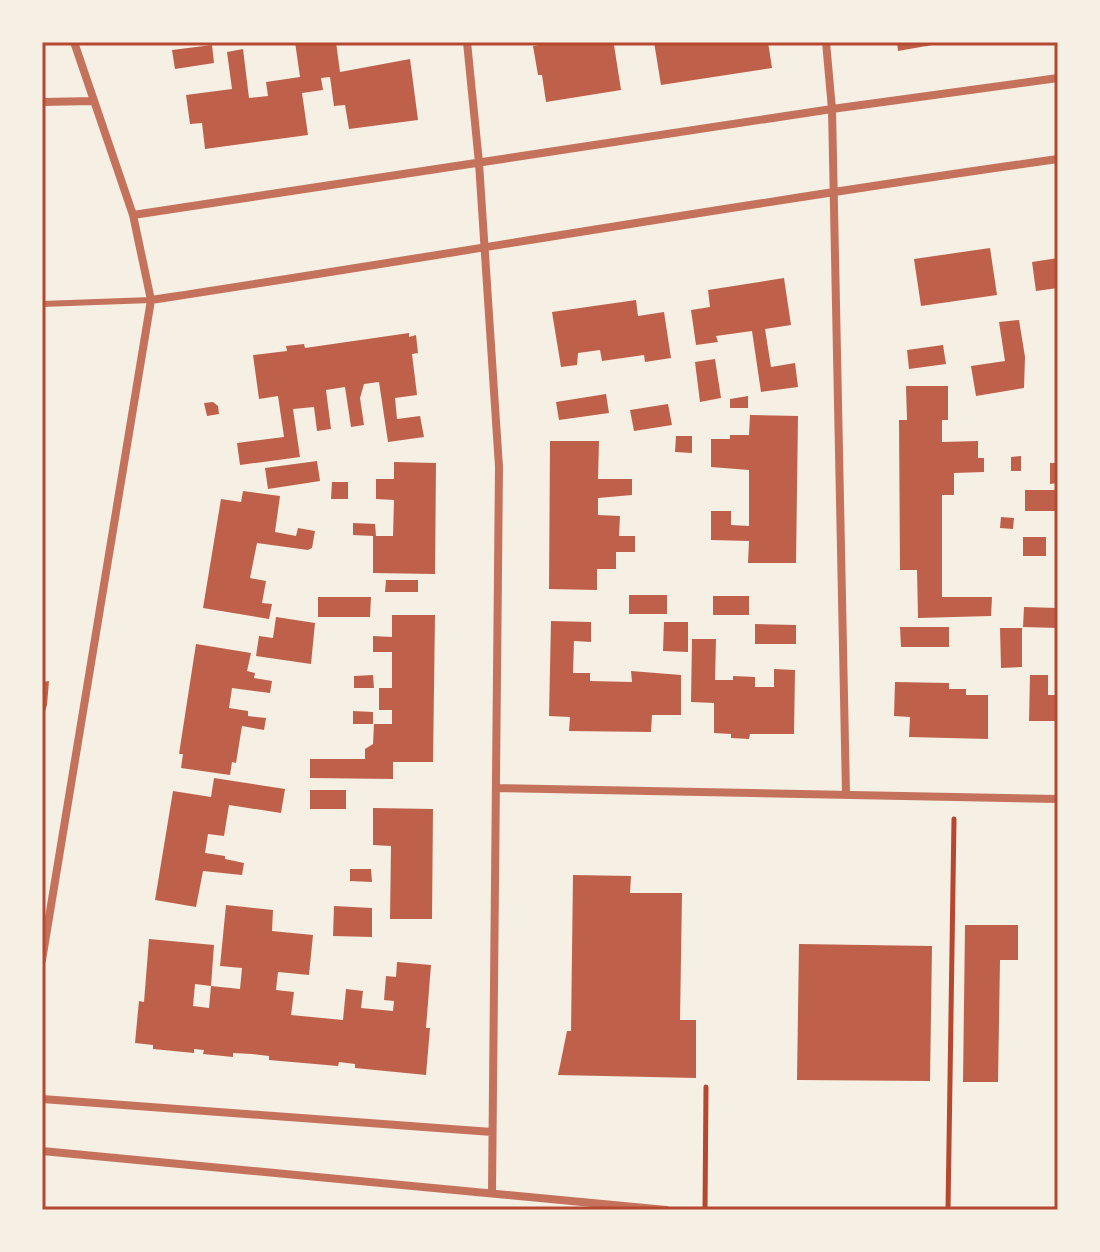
<svg xmlns="http://www.w3.org/2000/svg" width="1100" height="1252" viewBox="0 0 1100 1252" font-family="'Fira Sans Condensed',sans-serif">
  <rect width="100%" height="100%" fill="#f6efe4"/>
  <path fill="#bf614a" d="M295,42h41l4,30 70,-13 8,61 -69,9 -4,-24 -11,1 -4,-29 -9,1 2,12 -21,3 6,42 -103,14 -3,-26 -12,1 -4,-29 46,-6 -5,-37 16,-3 6,49 19,-2 -2,-14 34,-5z
    M558,42h62l-6,3 7,45 -75,12 -4,-27h-4l-5,-29z
    M654,42h114l4,26 -111,17z
    M897,42h41v2l-40,7z
    M212,45l2,18 -39,6 -3,-19z
    M990,248l7,47 -76,11 -7,-47z
    M1058,258v30l-22,3 -4,-29z
    M784,278l7,47 -26,4 6,38 24,-4 3,24 -37,5 -9,-61 -36,5 2,6 -22,3 -5,-35 19,-3 -2,-17z
    M636,300l2,16 26,-4 7,46 -26,4 -1,-7 -42,6 -2,-11 -22,3 -1,12 -16,2 -9,-55z
    M1019,320l6,37 -1,31 -48,8 -5,-30 34,-5 -6,-39z
    M409,333v4l7,-2 2,18 -6,1 5,41 -22,3 2,21 23,-3 4,21 -36,5 -9,-60 -15,2 -4,14 4,27 -13,2 -6,-40 -19,3 5,39 -14,2 -3,-24 -21,2 7,48 -60,8 -3,-22 47,-6 -6,-41 -19,3 -6,-44 34,-4 -1,-5 18,-2 1,4z
    M943,345l3,19 -37,5 -2,-19z
    M715,359l6,39 -21,4 -5,-40z
    M906,386h42v34h-6v22l36,-1v17h6v14l-30,1v22h-12v102h50l-1,19 -73,2 -1,-48h-17l-1,-150h8z
    M606,394l3,19 -50,7 -3,-18z
    M748,396v12h-18v-9z
    M213,402l5,4 1,8 -12,2 -3,-13z
    M668,404l4,21 -38,6 -4,-21z
    M750,415l48,1 -2,147h-48l1,-22 -38,-1v-29h20v14l18,1v-56l-38,-3v-28h19v-4h19z
    M676,436h16v17l-17,-1z
    M550,441h49l-1,38h34v16l-34,3v17l22,1 -1,20h16v16h-19v17h-19v21l-48,-1z
    M1021,456v15h-10v-14z
    M317,461l3,20 -52,8 -3,-21z
    M394,462l42,1 -1,111 -62,-1v-37l-20,-1v-12l22,1 1,12h17l1,-36 -18,-1v-20h18z
    M1050,463h8v20l-8,1z
    M332,482h16v17h-17z
    M1025,490h33v21h-33z
    M243,491l37,5 -5,36 21,4 2,-8 17,3 -3,17 -4,2 -51,-7 -7,35 16,3 -4,22 10,1 -3,15 -66,-11 18,-109 20,3z
    M1001,517l13,1 -1,11 -13,-1z
    M1023,537h23v19h-23z
    M386,580h32v12h-33z
    M629,595h38v19h-38z
    M713,596h36v19h-36z
    M318,597h53l-1,20h-52z
    M1024,607l34,1v20l-35,-1z
    M392,615h43l-2,147h-40v17l-83,-1v-19h55v-10l8,-5 1,-20h18v-14h-13v-22h13v-36h-19v-16l19,1z
    M276,617l39,6 -4,41 -55,-8 3,-20 14,2z
    M551,621l40,1v20l-17,-1 -1,32h17v8l42,1 -1,-11 50,4v40h-29l-1,17 -82,-1 1,-14 -21,-1z
    M664,622h24v30l-25,-1z
    M755,624l41,1v19h-41z
    M900,627h49v20h-48z
    M1000,628h22v39l-21,1z
    M692,639h24l-1,41h18v-4l22,1v10h19v-18l21,1 -1,64h-44l-1,5 -18,-1v-4l-17,-1v-30l-23,-1z
    M196,644l55,9 -4,18 8,2 -1,5 18,3 -2,12 -38,-5 -3,20 19,3v5l18,2 -2,12 -22,-4 -6,37 -4,-1 -2,13 -49,-7 2,-14h-4z
    M373,675l1,13h-20v-12z
    M1030,675h18v20h10v26h-29z
    M49,681l-2,24 -5,16v-39z
    M895,682l54,1v6h17v6h22v44l-79,-2 1,-20 -16,-1z
    M353,711l20,1v12h-20z
    M214,778l71,11 -4,24 -52,-8 -5,31 -16,-2 -3,19 20,3v3l19,4 -2,12 -39,-4 -7,36 -41,-7 18,-109 38,6z
    M310,790h36v19h-36z
    M373,808l60,1 -1,110h-42l1,-73 -18,-1z
    M350,869h21l1,13 -22,-1z
    M573,875l58,1 -1,17h52l-2,127h16v58l-138,-3 9,-44h4z
    M226,905l47,5 -1,21 41,4 -4,40 -31,-3 -2,18 18,2 -3,23 52,5 3,-31 17,2 -2,17 32,3 1,-10 -10,-1 2,-24 10,1 1,-15 34,3 -5,63h4l-4,47 -71,-7v-4l-16,-2 -1,4 -69,-6v-4l-17,-2 -19,-1v4l-30,-3 1,-4 -10,-1v4l-41,-4v-4l-18,-2 4,-42 5,1 5,-63 65,6 -3,41 -16,-2 -2,22 16,2 2,-22 29,3 2,-21 -22,-2z
    M334,906l38,2v29l-39,-1z
    M965,925h53v35h-18l-2,122h-35z
    M799,944l133,2 -2,135 -133,-1z"/>
  <g fill="none" stroke-linecap="round" stroke-linejoin="round">
    <path stroke="#b5482f" stroke-width="5" d="M705,1210l1,-123
      M948,1210l6,-391"/>
    <path stroke="#c5725c" stroke-width="6" d="M42,304l109,-4"/>
    <path stroke="#c5725c" stroke-width="8" d="M467,42l12,121 20,304 -7,725
      M826,42l6,67 14,685
      M42,102l52,-1
      M133,215l699,-106 226,-31
      M151,300c303,-46 604,-99 907,-141
      M497,788l561,11
      M42,960l109,-660 -18,-85 -59,-173
      M42,1099l450,33
      M42,1151l624,59"/>
  </g>
  <rect width="1100" height="1252" fill="none" stroke="#f6efe4" stroke-width="88"/>
  <rect x="44" y="44" width="1012" height="1164" fill="none" stroke="#b5482f" stroke-width="3"/>
</svg>
